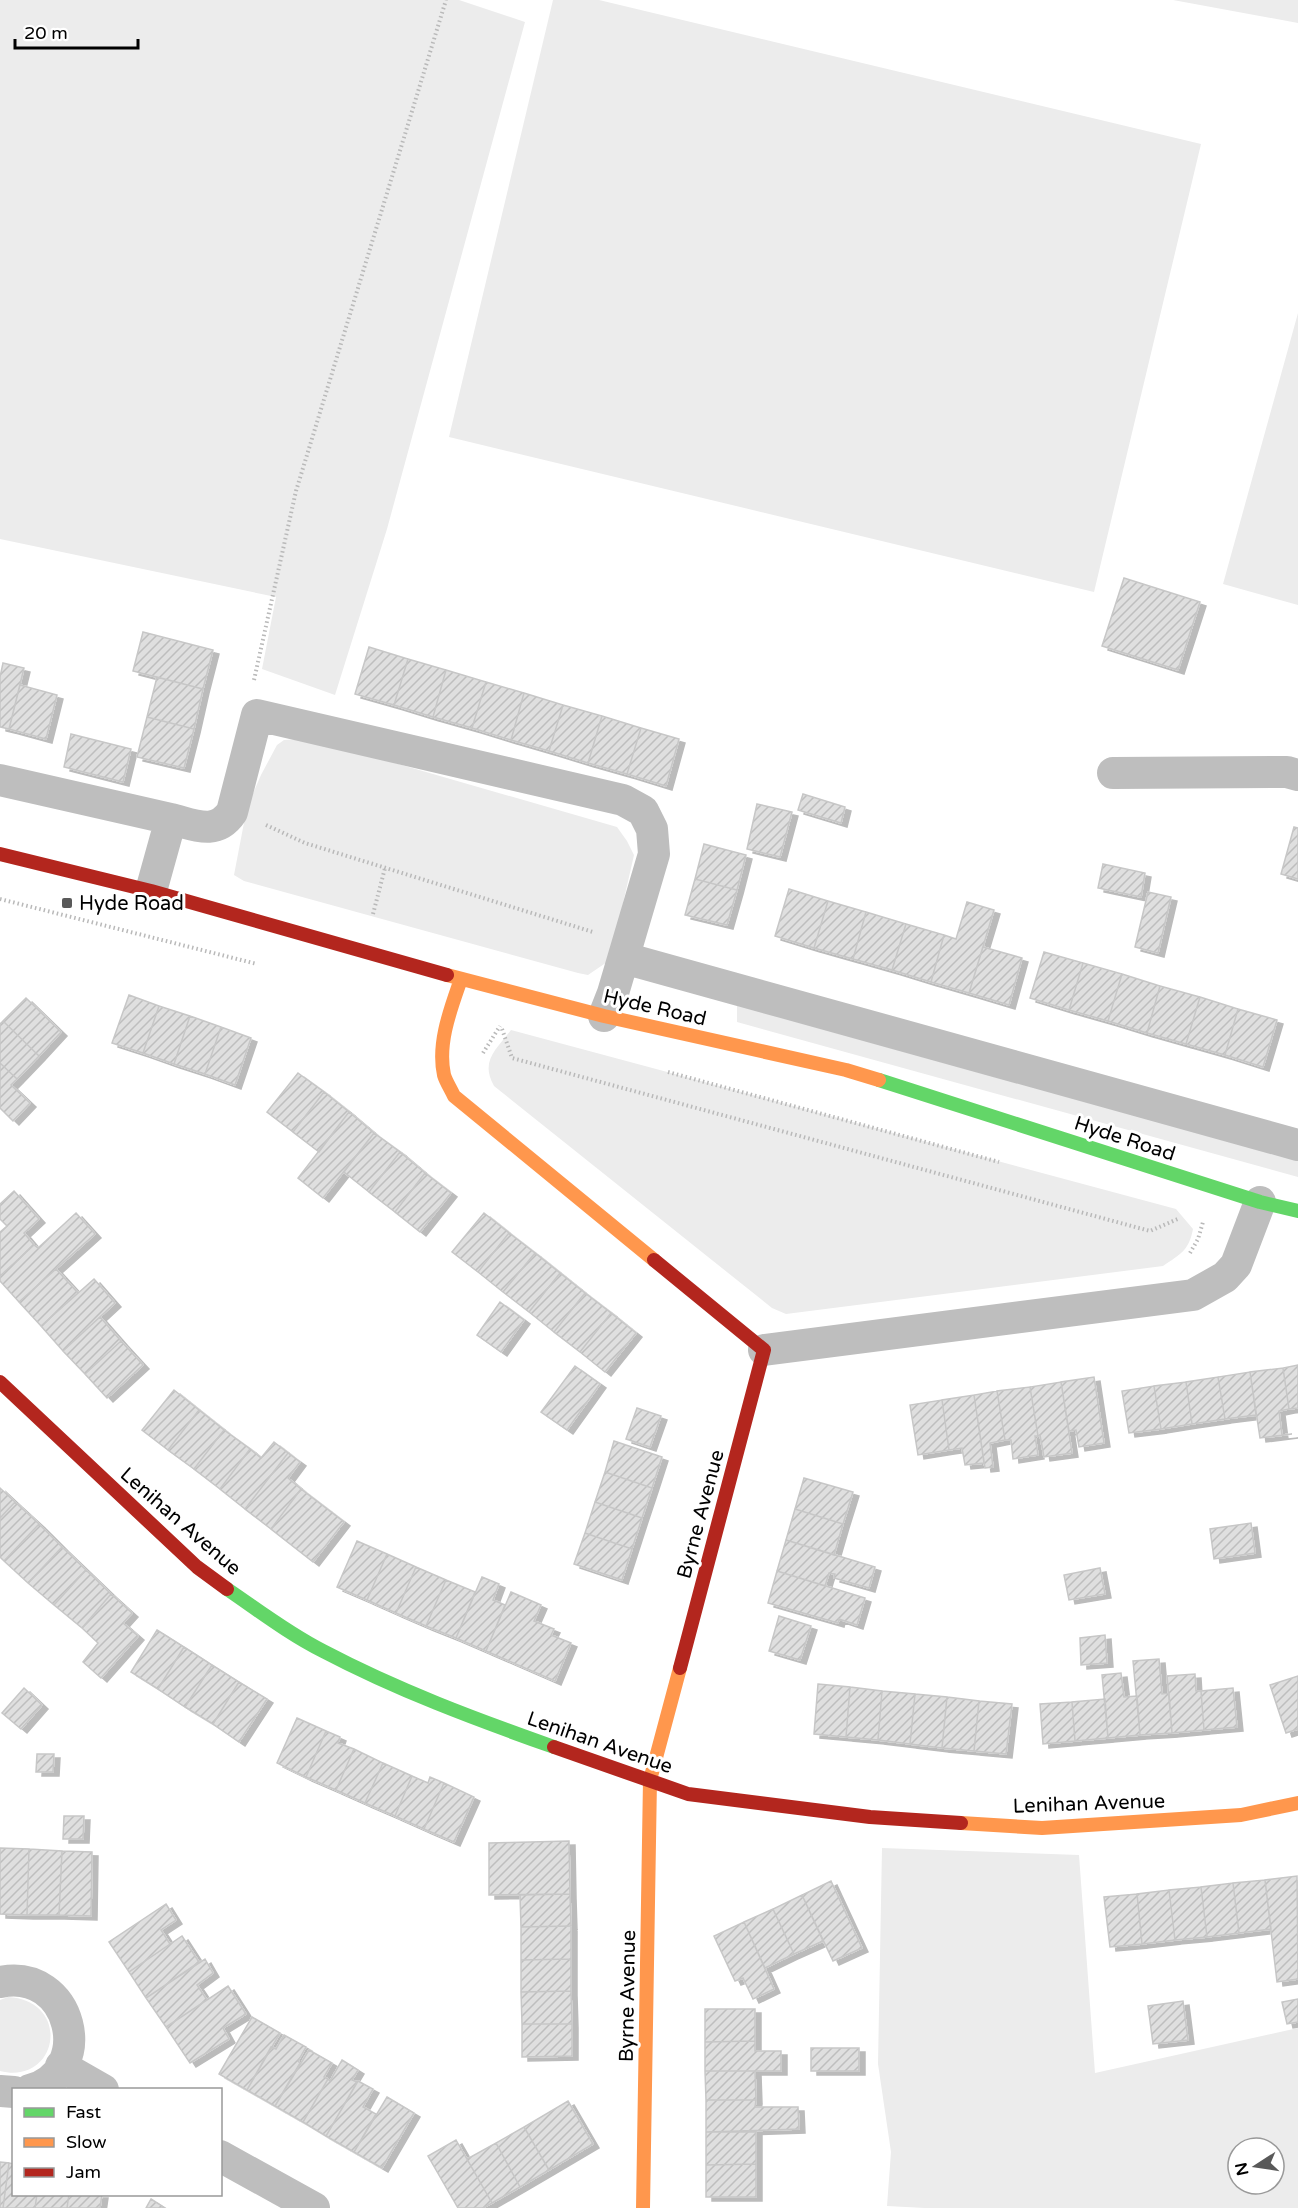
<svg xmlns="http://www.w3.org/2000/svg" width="1298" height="2208" viewBox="0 0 1298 2208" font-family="'Varela Round',sans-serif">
  <defs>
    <pattern id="building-hatch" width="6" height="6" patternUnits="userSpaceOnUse" patternTransform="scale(1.5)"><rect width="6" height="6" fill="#dfdfdf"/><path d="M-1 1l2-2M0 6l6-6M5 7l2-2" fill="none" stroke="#bebebe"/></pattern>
    <filter id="shadow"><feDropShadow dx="6" dy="4" stdDeviation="0" flood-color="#0004"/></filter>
  </defs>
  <rect width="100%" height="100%" fill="#fff"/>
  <path fill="#ececec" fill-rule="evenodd" d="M0,0h459l66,22 -138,507 -52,166 -73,-26 14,-72 -276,-58z
    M553,0h46l602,144 -107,448 -645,-155z
    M1173,0h125v23z
    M1298,313v292l-75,-21z
    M302,739l27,5 288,83 10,14 7,14 -24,105 -22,15 -10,-2 -334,-92 -10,-6 13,-68 14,-32 16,-30 7,-5z
    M737,1002l561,152v23l-561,-155z
    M511,1030l665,179 17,20c-4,21 -12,25 -30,37l-377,48 -14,-6 -278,-222c-14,-25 2,-36 17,-56z
    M882,1848l197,7 16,218 203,-45v180h-373l-38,-2 4,-54 -13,-88zM1238,2148h36v36h-36z
    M8,1997c65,4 50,89 -8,74v-71z"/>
  <path fill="url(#building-hatch)" stroke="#c7c7c7" stroke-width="1.5" filter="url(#shadow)" d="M1124,578l76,24 -22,68 -76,-24z
    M143,632l70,18 -10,39 -70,-18z
    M369,647l39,12 -14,46 -39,-11z
    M408,659l38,11 -13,47 -39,-12z
    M3,663l21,5 -15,61 -9,-2v-50z
    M446,670l40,12 -14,46 -39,-11z
    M157,677l46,12 -9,40 -47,-12z
    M486,682l38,11 -13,47 -39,-12z
    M20,685l37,10 -11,44 -37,-10z
    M524,693l39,12 -14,46 -38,-11z
    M563,705l39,11 -14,47 -39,-12z
    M602,716l39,12 -14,46 -39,-11z
    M147,717l47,12 -10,39 -47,-11z
    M641,728l38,11 -13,47 -39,-12z
    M71,734l60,15 -8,33 -59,-15z
    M803,794l42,13 -4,16 -43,-13z
    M757,804l35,8 -12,45 -33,-8z
    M1294,827l4,1v51l-17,-5z
    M704,844l42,11 -9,35 -42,-11z
    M1103,864l42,9 -4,24 -43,-9z
    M695,879l42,11 -10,35 -42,-10z
    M789,889l39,12 -14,47 -39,-12z
    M1148,892l23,5 -13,56 -23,-6z
    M828,901l38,11 -13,47 -39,-11z
    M967,902l27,8 -25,83 -38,-11 13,-47 12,4z
    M866,912l40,12 -14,46 -39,-11z
    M906,924l38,11 -13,47 -39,-12z
    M983,947l39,11 -13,47 -40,-12z
    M1044,952l39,11 -14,47 -39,-12z
    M1083,963l39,11 -14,47 -39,-11z
    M1122,974l38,12 -13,47 -39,-12z
    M1160,986l40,11 -14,47 -39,-11z
    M129,995l30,11 -16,47 -31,-10z
    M1200,997l38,12 -13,46 -39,-11z
    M26,998l35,34 -22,24 -36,-35z
    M159,1006l31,10 -16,48 -31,-11z
    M1238,1009l39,11 -14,47 -38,-12z
    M190,1016l31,11 -16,47 -31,-10z
    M3,1021l36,35 -22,23 -17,-16v-39z
    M221,1027l30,11 -16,47 -30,-11z
    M0,1063l17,16 -6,6 19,18 -17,18 -13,-13z
    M298,1073l26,19 -31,40 -26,-20z
    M324,1092l25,20 -30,40 -26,-20z
    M349,1112l25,21 -51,65 -25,-20z
    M374,1133l26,19 -31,40 -25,-20z
    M400,1152l25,21 -30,39 -26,-20z
    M425,1173l26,20 -31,39 -25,-20z
    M14,1191l25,28 -15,14 10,12 -34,31v-44l7,-6 -7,-7v-15z
    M76,1213l19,21 -76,68 -19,-21v-5l34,-31 4,3z
    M484,1213l25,20 -31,39 -26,-20z
    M509,1233l26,20 -32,39 -25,-20z
    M535,1253l25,20 -31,39 -26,-20z
    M56,1269l22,24 -37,33 -22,-24z
    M560,1273l25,20 -31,39 -25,-20z
    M94,1279l21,24 -52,48 -22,-25z
    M585,1293l26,20 -31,39 -26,-20z
    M500,1302l24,18 -23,32 -24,-17z
    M611,1313l25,20 -31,39 -25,-20z
    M100,1317l21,24 -36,33 -22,-23z
    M121,1341l22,24 -36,33 -22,-24z
    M1298,1365v43l-9,1 -6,-41z
    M575,1366l25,18 -33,46 -26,-18z
    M1283,1368l6,41 -10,2 3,24 10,-1 -32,4 -10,-66z
    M1250,1372l6,43 -31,4 -7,-42z
    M1094,1377l10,66 -25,4 -3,-17 -7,1 -8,-49z
    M1218,1377l7,42 -33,5 -6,-42z
    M1061,1382l11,71 -28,4 -4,-22 -2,1 -8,-49z
    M1186,1382l6,42 -31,5 -7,-43z
    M1154,1386l7,43 -32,4 -7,-42z
    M1030,1387l8,49h-3l3,19 -25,4 -2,-19h-6l-8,-49z
    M174,1390l25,20 -31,40 -26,-20z
    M997,1391l8,49 -15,3 3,24 -8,1 -11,-73z
    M974,1395l10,68 -19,2 -3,-17 -13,2 -7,-50z
    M942,1400l7,50 -31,5 -8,-50z
    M637,1408l24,8 -11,31 -24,-8z
    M199,1410l25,20 -30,39 -26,-19z
    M224,1430l26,19 -30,40 -26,-20z
    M614,1441l48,16 -10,31 -47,-16z
    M274,1442l14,11 -43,56 -25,-20 30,-40 11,9z
    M288,1453l12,9 -12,16 13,11 -30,40 -26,-20z
    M605,1472l47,16 -10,30 -47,-16z
    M804,1478l49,14 -10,32 -48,-15z
    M0,1488l15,14 -15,16z
    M301,1489l43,33 -31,40 -42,-33z
    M15,1502l24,22 -35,37 -4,-4v-39z
    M595,1502l47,16 -10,31 -47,-16z
    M795,1509l48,15 -9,31 -48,-15z
    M1251,1523l4,30 -41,6 -4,-30z
    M39,1524l23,23 -34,36 -24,-22z
    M585,1533l47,16 -10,31 -48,-16z
    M786,1540l89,27 -6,21 -35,-10 1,-4 -6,-1 -4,13 -48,-15z
    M357,1541l30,13 -20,46 -30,-13z
    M62,1547l24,23 -32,35 -26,-22z
    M387,1554l29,13 -20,46 -29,-13z
    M416,1567l30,13 -20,46 -30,-13z
    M1100,1568l5,26 -36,6 -5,-25z
    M86,1570l25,24 -29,34 -28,-23z
    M777,1571l88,27 -8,27 -18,-6 -1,4 -70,-20z
    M482,1577l17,7 -6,16 12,5 -19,46 -30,-13z
    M446,1580l29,12 -19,46 -30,-12z
    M511,1592l30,13 -7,16 20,8 -3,6 20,8 -16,38 -69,-30z
    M111,1594l21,19 -9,10 15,13 -37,42 -18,-16 15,-19 -16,-15z
    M779,1616l32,10 -11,34 -31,-9z
    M157,1630l27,17 -26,42 -27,-17z
    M1105,1635l2,28 -26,2 -1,-27z
    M184,1647l28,18 -27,42 -27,-18z
    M1159,1659l3,35 7,-1 3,40 -32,2 -7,-74z
    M212,1665l27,17 -26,42 -28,-17z
    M1121,1673l3,24 13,-1 3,39 -32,3 -6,-63z
    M1195,1674l1,17h5l3,39 -32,3 -5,-57z
    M1298,1676v53l-12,4 -16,-48z
    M239,1682l28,17 -28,43 -26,-18z
    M818,1684l32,3 -4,50 -32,-3z
    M850,1687l32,4 -4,49 -32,-3z
    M24,1688l18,17 -21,24 -19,-16z
    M1233,1688l4,39 -33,3 -3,-39z
    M882,1691l33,3 -5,50 -32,-4z
    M915,1694l32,3 -5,51 -32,-4z
    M947,1697l32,4 -5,50 -32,-3z
    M1105,1699l3,39 -33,3 -3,-39z
    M979,1701l33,3 -6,50 -32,-3z
    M1072,1702l3,39 -32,3 -3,-40z
    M297,1718l29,13 -20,46 -29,-14z
    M326,1731l14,6 -2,6 16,6 -18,41 -30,-13z
    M354,1749l29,14 -18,40 -29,-13z
    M37,1754h17l-1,18h-17z
    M383,1763l29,13 -17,40 -30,-13z
    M412,1776l16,7 2,-6 14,6 -20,46 -29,-13z
    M444,1783l30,14 -20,45 -30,-13z
    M64,1816h20l-1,23h-20z
    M569,1841l1,53 -81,1v-52z
    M0,1848l29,1 -2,66 -27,-1z
    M29,1849l33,2 -3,64h-32z
    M62,1851l30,1 -1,64 -32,-1z
    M1297,1876l1,103 -21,3 -12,-102z
    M1265,1880l6,49 -32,4 -6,-50z
    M831,1881l31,67 -29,13 -31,-66z
    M1233,1883l6,50 -32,4 -6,-50z
    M1201,1887l6,50 -32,3 -6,-50z
    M1169,1890l6,50 -33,4 -5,-50z
    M570,1894l1,32 -50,1 -1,-32z
    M1137,1894l5,50 -32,3 -6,-50z
    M802,1895l21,46 -29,13 -21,-45z
    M166,1904l10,16 -15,10 9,14 -41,28 -20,-30z
    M773,1909l21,45 -29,14 -21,-46z
    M744,1922l30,67 -21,10 -10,-21 -8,3 -21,-45z
    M571,1926v33l-50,1v-33z
    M182,1936l17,26 -53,36 -17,-26z
    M205,1959l8,14 -16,12 10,15 -41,27 -20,-29z
    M571,1959v32l-50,1v-32z
    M228,1986l18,28 -23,14 6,11 -39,24 -24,-36z
    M571,1991l1,33h-50l-1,-32z
    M1298,1999v23l-11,2 -5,-22z
    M1183,2001l5,39 -35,4 -5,-38z
    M705,2009h50v32l-50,1z
    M252,2017l28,16 -33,57 -28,-16z
    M522,2024h50v32l-50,1z
    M284,2035l22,12 -8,14 2,2 -25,43 -28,-16 24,-43 5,2z
    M755,2041v10h26v20h-76v-29z
    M811,2048h48v23h-48z
    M309,2050l23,13 -8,14 4,2 -25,43 -28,-16z
    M342,2060l16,10 -6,10 5,2 -31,54 -23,-14 25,-43 2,2z
    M705,2071h50l1,29h-50z
    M358,2081l15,8 -10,18 13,7 -22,38 -28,-16z
    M387,2097l27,16 -32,55 -28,-16z
    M706,2100h50l-1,7h43l1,22 -93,3z
    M568,2101l25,43 -44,26 -25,-43z
    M524,2127l25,43 -29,17 -24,-44z
    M706,2132h50v32l-50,1z
    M456,2140l36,63 -9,5h-25l-30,-52z
    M496,2143l24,44 -28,16 -25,-44z
    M0,2162l9,1 -6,45h-3z
    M9,2163l5,1v30h23l-2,14h-32z
    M756,2164v33h-50v-32z
    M37,2194h32l-2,14h-32z
    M69,2194h33l-2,14h-33z
    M151,2199l14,9h-19z"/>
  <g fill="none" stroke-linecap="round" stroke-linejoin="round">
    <path stroke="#b9b9b9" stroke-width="4" stroke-dasharray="1.5 3" stroke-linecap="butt" d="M254,680l42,-189 150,-491
      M266,825l39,18 288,89
      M0,899l257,65
      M373,914l12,-46
      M502,1029l10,29 638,173 30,-13
      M483,1053l17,-27
      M668,1072l331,90
      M1190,1253l8,-14 5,-17"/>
    <path stroke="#bebebe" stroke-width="32" d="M1113,773l174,-1 11,3
      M0,780l171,39
      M151,891l20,-72c24,6 45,17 61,-7l25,-97 366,85 20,11 9,18 2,25 -41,139 -9,23
      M624,958l674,187
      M764,1350l429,-55 32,-18 11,-12 24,-63
      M0,1982c72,-15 97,90 30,108
      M61,2066l42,24
      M0,2091l14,1
      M220,2156l94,52"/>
    <path stroke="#63d668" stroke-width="14" d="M879,1080l381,122 38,9
      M227,1589c31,21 62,45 96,62 74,39 152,68 231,96"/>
    <path stroke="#ff974d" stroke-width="14" d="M447,975l157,41 242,54 33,10
      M461,979c-10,29 -24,64 -17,96 2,7 7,14 10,21l200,164
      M961,1823l81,5 199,-13 57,-12
      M643,2208l7,-428 30,-112"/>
    <path stroke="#b3261e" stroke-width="14" d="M0,854l151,37 296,84
      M654,1260l110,90 -84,318
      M0,1382l197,185 30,22
      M554,1747l134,47 182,23 91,6"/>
  </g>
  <rect fill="#595959" stroke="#fff" stroke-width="2" x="61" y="897" width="12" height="12" rx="3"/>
  <g text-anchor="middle" stroke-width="6" stroke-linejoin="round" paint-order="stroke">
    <g font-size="20" fill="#000" stroke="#fff" text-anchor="start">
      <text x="79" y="910">Hyde Road</text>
    </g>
    <g font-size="20" fill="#000" stroke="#fff">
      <text transform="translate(655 1007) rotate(13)" y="7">Hyde Road</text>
      <text transform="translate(1125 1138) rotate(18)" y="7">Hyde Road</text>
      <text transform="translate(700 1514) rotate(-75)" y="7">Byrne Avenue</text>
      <text transform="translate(181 1521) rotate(41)" y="7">Lenihan Avenue</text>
      <text transform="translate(600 1742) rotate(19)" y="7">Lenihan Avenue</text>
      <text transform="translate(1089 1803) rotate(-2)" y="7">Lenihan Avenue</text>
      <text transform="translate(627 1996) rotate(-89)" y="7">Byrne Avenue</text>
    </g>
  </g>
  <rect x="12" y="2088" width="210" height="108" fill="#ffffff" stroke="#999999" stroke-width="1.5"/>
  <rect x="24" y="2108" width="30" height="9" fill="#63d668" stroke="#999999" stroke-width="1.5"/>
  <text x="66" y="2118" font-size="18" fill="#000000">Fast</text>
  <rect x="24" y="2138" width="30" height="9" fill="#ff974d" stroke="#999999" stroke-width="1.5"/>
  <text x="66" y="2148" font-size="18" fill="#000000">Slow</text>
  <rect x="24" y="2168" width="30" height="9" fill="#b3261e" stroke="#999999" stroke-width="1.5"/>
  <text x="66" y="2178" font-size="18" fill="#000000">Jam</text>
  <g transform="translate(1256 2166) rotate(258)"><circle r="28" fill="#ffffff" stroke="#999999" stroke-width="1.5"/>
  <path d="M0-4.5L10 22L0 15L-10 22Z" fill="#595959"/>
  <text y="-9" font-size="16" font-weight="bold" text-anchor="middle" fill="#000000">N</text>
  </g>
  <path d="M15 39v9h123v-9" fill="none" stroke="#000000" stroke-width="3"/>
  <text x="24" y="39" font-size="18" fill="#000000" stroke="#ffffff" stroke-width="4.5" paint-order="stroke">20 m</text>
</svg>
